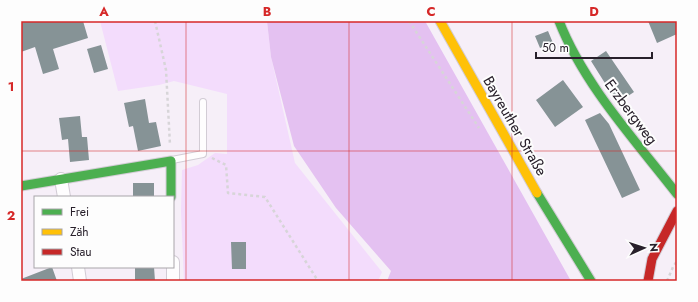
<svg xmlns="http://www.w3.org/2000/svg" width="698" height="302" viewBox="0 0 698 302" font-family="Jost,sans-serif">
  <rect width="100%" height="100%" fill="#f6eff8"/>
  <path fill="#f3dcfc" d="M100,21h167l4,36 24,106 87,109 -4,9h-194l-3,-70 1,-41 16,-5 17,-12 12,1v-60l-53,-13 -15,4 -41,6z"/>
  <path fill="#e4c1f1" d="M267,21h158l146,260h-184l4,-10 -55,-63 -42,-62 -23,-89z"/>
  <path fill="#869396" d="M21,21h62l5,17 -35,11 6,20 -16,5 -8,-27 -14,5z
    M648,21h29v13l-20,9z
    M548,31l5,12 -13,5 -5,-12z
    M101,45l7,24 -14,4 -7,-24z
    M606,51l28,41 -15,10 -11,-14 -17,-27z
    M563,80l20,27 -28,20 -19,-27z
    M145,99l4,24 7,-1 5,24 -23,5 -5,-25 -4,1 -5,-24z
    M600,113l9,11 31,66 -18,8 -37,-78z
    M80,116l2,21h5l2,23 -19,2 -2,-23 -6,1 -3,-22z
    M133,183h21v14h-21z
    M231,242h15v27h-14z
    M52,267l5,14h-36v-2z
    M135,267h19l1,14h-20z"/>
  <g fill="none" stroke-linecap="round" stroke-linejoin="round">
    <g stroke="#d2ccd5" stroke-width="8">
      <path id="lane" d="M172,160l31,-6v-52"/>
    </g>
    <g stroke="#d2ccd5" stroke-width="14">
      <path id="street" d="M61,179l3,18
        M173,262v19
        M78,267l2,14"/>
    </g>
    <g stroke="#d2ccd5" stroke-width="11">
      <path id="fast" d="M559,21c25,64 76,119 118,173
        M21,186l150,-25v36
        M537,193l54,88"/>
    </g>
    <g stroke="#d2ccd5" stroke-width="11">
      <path id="slow" d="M440,21l97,172"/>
    </g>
    <g stroke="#d2ccd5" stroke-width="11">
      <path id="jam" d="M648,281l4,-22 25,-48"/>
    </g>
    <path stroke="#d7d5d8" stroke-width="2.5" stroke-dasharray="3 3" stroke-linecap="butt" d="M155,21l11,49 4,75
      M409,21l70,107
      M212,158l14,7 2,28 37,4 53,84
      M667,281l6,-14 4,-6"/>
    <use href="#lane" stroke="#fefdfe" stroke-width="6"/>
    <use href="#street" stroke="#fefdfe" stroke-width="12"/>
    <use href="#fast" stroke="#4caf50" stroke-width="9"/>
    <use href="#slow" stroke="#ffc107" stroke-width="9"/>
    <use href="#jam" stroke="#c62828" stroke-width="9"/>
  </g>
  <path fill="none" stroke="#d62828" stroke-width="1" stroke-opacity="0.55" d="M186,21v260M349,21v260M512,21v260M21,151h656"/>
  <g text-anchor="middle" stroke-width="4" stroke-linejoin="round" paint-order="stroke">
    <g font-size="15" fill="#28202b" stroke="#fdfdfd">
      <text transform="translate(631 112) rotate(53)" y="5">Erzbergweg</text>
      <text transform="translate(515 126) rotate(60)" y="5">Bayreuther Straße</text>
    </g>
  </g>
  <rect width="698" height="302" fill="none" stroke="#fdfdfd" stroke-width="44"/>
  <rect x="34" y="196" width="140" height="72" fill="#fdfdfd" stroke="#a8a5a9"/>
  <rect x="42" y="209" width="20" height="6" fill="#4caf50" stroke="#a8a5a9"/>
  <text x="70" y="216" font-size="12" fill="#28202b">Frei</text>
  <rect x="42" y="229" width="20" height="6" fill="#ffc107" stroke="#a8a5a9"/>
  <text x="70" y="236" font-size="12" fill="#28202b">Zäh</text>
  <rect x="42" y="249" width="20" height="6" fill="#c62828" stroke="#a8a5a9"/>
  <text x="70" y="256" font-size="12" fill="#28202b">Stau</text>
  <g transform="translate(644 248) rotate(87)" stroke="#fdfdfd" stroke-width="3" paint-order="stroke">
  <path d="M0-3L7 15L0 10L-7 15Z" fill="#28202b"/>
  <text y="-6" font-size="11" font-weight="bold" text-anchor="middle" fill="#28202b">N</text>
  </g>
  <path d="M536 52v6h116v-6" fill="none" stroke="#28202b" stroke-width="2"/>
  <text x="542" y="52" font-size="12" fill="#28202b" stroke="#fdfdfd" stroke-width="3" paint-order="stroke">50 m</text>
  <rect x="22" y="22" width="654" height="258" fill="none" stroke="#d62828" stroke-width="1.5"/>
  <g font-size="13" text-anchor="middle" font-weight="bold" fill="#d62828">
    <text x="104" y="16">A</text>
    <text x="267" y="16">B</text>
    <text x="431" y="16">C</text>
    <text x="594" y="16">D</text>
    <text x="11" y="91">1</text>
    <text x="11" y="220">2</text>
  </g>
</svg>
